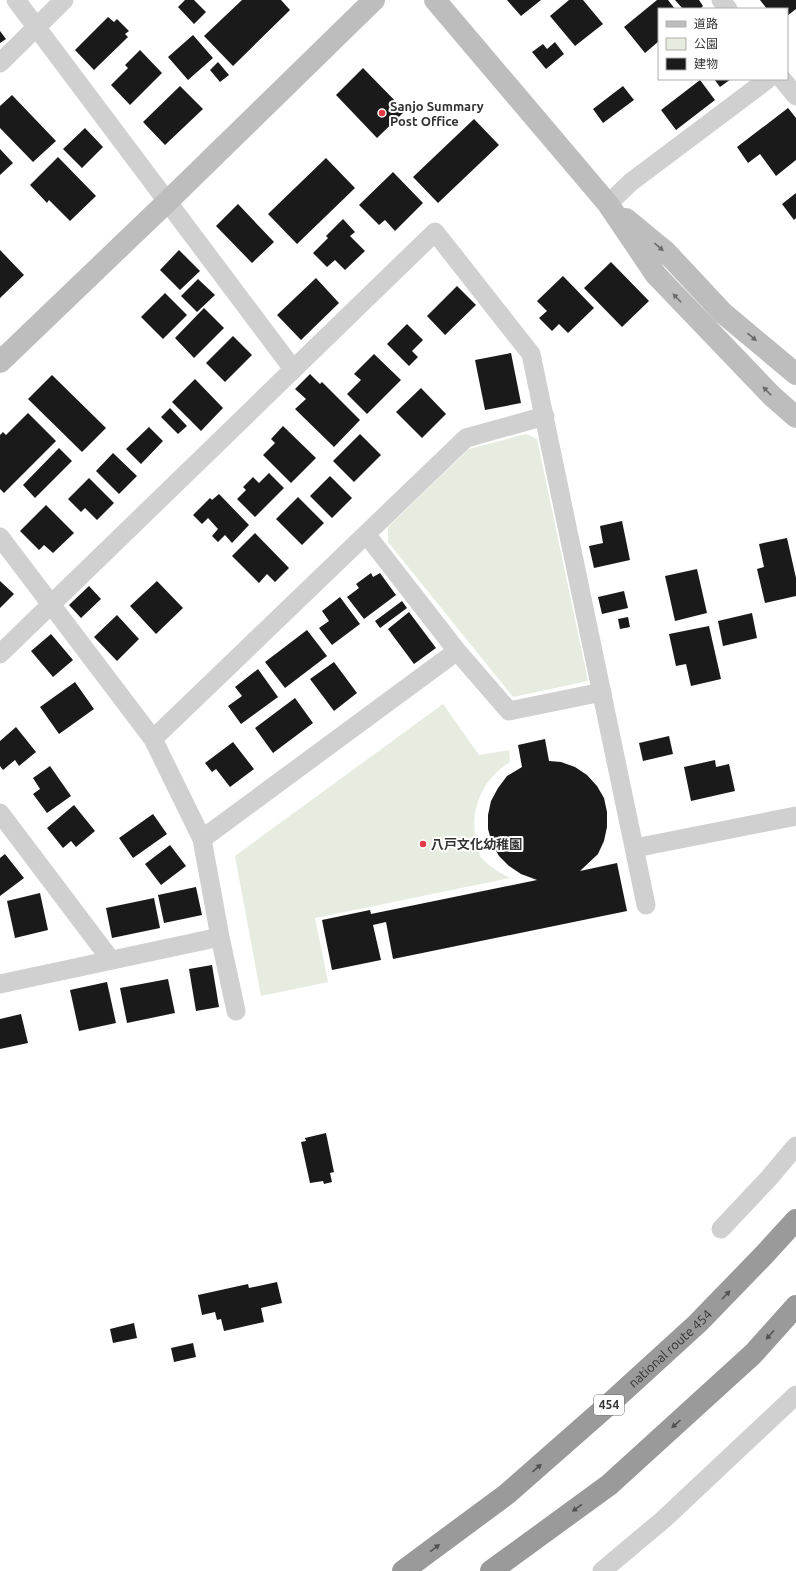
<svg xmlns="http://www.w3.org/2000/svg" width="796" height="1571" viewBox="0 0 796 1571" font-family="Ubuntu,'Noto Sans JP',sans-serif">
  <rect width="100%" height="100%" fill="#fff"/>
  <path fill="#e6ecdf" d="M526,434l11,5 51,242 -75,16 -125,-155v-15l81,-78z
    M443,704l36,51 30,-5 1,12c-27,16 -41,48 -34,79 1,5 2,11 4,15 8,10 18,16 30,22l-195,40 13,64 -67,14 -26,-140z"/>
  <path fill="#1a1a1a" d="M185,0h9l12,12 -12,12 -16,-17z
    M242,0h39l9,10 -57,56 -29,-30z
    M507,0h34l-20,16z
    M569,0h14l20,24 -28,22 -25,-30z
    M657,0h11l7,9h-16v32l-14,12 -21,-26z
    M675,0h24l4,6 -3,3h-17z
    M760,0h36v9l-9,7v-7h-20z
    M108,17l6,5 3,-3 12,12 -4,3 3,3 -34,33 -19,-20z
    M0,31l6,8 -6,4z
    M193,35l20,23 -25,22 -20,-23z
    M555,42l9,12 -18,15 -14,-17 11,-8 4,5z
    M140,50l22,23 -32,32 -19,-20 17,-17 -3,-3z
    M218,62l11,13 -9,7 -10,-12z
    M363,68l42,43 -28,27 -41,-43z
    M714,79h17l-11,8z
    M700,80l15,20 -39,30 -15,-20z
    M180,86l23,23 -38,36 -22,-23z
    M623,86l11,14 -31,23 -10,-14z
    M12,95l44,46 -23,21 -33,-34v-22z
    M788,108l8,10v42l-20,16 -16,-22 -12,9 -11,-16z
    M474,119l25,26 -61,58 -25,-26z
    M85,128l18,19 -21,21 -19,-19z
    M0,149l13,14 -13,12z
    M58,157l38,39 -26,25 -21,-21 -2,3 -17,-18z
    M326,158l29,30 -58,56 -29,-30z
    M393,172l30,31 -28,28 -10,-11 -6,5 -20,-20z
    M796,193v25l-2,2 -12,-16z
    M238,204l36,38 -22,21 -36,-37z
    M343,219l12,13 -5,4 15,15 -20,19 -10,-10 -8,7 -14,-14 15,-15 -2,-2z
    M0,250l24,25 -24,23z
    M179,250l21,21 -20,19 -20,-20z
    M611,262l38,39 -27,26 -38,-39z
    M563,276l31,32 -26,25 -9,-9 -7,7 -13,-13 8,-7 -10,-10z
    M316,278l23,25 -38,37 -24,-25z
    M198,279l17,16 -18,17 -16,-16z
    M457,286l19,19 -31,30 -18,-19z
    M165,293l22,22 -24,24 -22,-22z
    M204,308l20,20 -30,30 -19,-20z
    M407,324l16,16 -11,11 6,6 -9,9 -22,-22z
    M233,336l19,19 -27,27 -19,-19z
    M511,353l10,50 -36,7 -10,-50z
    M374,354l27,26 -34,34 -20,-20 14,-14 -7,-6z
    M310,374l10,10 2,-2 38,38 -26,27 -39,-38 11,-10 -11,-10z
    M52,375l54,53 -24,24 -54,-53z
    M195,379l28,29 -22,23 -29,-29z
    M421,388l25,26 -24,24 -26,-26z
    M170,408l17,18 -9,8 -17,-17z
    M28,413l28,28 -52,52 -4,-4v-54l3,-3 3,3z
    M283,426l33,32 -25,25 -28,-28 12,-12 -4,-4z
    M149,427l14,14 -22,23 -15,-15z
    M360,434l21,21 -27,27 -21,-21z
    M59,448l13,13 -37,37 -12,-13z
    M113,453l24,23 -18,18 -23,-23z
    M269,473l15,15 -29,29 -18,-18 9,-9 -3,-3 10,-10 6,6z
    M330,476l22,22 -20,20 -22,-22z
    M89,478l25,25 -17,17 -12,-12 -4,4 -13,-13z
    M219,494l30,31 -17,18 -7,-8 -7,7 -6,-6 6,-7 -10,-11 -6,6 -9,-9 17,-17 2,2z
    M298,497l26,26 -22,22 -26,-26z
    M46,505l28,28 -21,20 -9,-8 -5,5 -19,-19z
    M622,521l8,39 -36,8 -5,-22 14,-3 -3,-17z
    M255,533l34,35 -14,14 -8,-8 -8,9 -27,-27z
    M787,538l9,40v18l-31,7 -8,-34 7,-2 -5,-23z
    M697,569l10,44 -32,8 -10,-45z
    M371,573l2,4 7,-4 16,22 -32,24 -17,-22 12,-9 -3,-4z
    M0,581l14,13 -14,14z
    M157,581l26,27 -27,26 -26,-28z
    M89,586l12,13 -20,19 -12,-13z
    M624,591l4,17 -26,6 -4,-17z
    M340,597l20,27 -28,21 -13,-17 10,-7 -7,-10z
    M402,601l5,7 -27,20 -5,-7z
    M409,612l27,36 -22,16 -26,-35z
    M752,613l5,25 -34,8 -5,-25z
    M117,615l22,24 -22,22 -23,-24z
    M628,617l2,10 -10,2 -2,-10z
    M709,626l12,53 -30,7 -5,-22 -10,2 -7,-32z
    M307,630l20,26 -42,32 -20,-26z
    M51,634l22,26 -20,17 -22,-26z
    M334,662l23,31 -23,18 -24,-32z
    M258,669l20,28 -37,27 -13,-18 14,-10 -7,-9z
    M75,682l19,27 -35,25 -19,-27z
    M295,698l18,25 -40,30 -18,-25z
    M16,727l20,25 -17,14 -4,-6 -12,10 -3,-4v-25z
    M669,736l4,18 -30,7 -4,-18z
    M545,739l4,22 12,1 14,5 12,8 10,11 7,12 3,14v15l-3,14 -6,13 -18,17 37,-8 10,48 -234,48 -7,-37 -13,3 8,35 -49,10 -10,-50 48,-10 1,4 166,-34 -16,-6 -12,-8 -10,-10 -7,-13 -4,-14v-14l3,-14 7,-13 9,-12 15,-9 -4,-22z
    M233,742l21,27 -24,18 -14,-18 -4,3 -7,-9z
    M715,760l1,7 13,-3 6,27 -44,10 -7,-34z
    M50,766l21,30 -24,17 -14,-19 7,-5 -7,-11z
    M74,805l21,26 -19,16 -5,-6 -8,7 -16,-20z
    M153,814l14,20 -34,24 -14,-20z
    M170,845l16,21 -25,19 -16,-21z
    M5,854l19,24 -24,18v-38z
    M196,887l6,28 -38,8 -6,-28z
    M40,893l8,37 -33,8 -8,-37z
    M154,898l6,30 -48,10 -6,-30z
    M212,965l7,42 -23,4 -7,-42z
    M168,979l7,34 -48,10 -7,-35z
    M107,982l9,41 -37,8 -9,-41z
    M21,1014l7,29 -28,6v-30z
    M326,1133l8,39 -4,1 2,9 -8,2 -1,-3 -13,2 -9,-41 5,-1 -1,-3z
    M277,1282l5,21 -21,5 3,14 -40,9 -3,-12 -4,1 -2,-8 -13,3 -4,-20 50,-11 1,4z
    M134,1323l3,15 -24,5 -3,-14z
    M193,1343l3,14 -22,5 -3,-14z"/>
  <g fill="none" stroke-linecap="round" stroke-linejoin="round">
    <path stroke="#d0d0d0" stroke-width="19" d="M16,0l277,369
      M721,0l7,9
      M0,63l64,-63
      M782,79l14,17
      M608,204l23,-22 137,-103
      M366,534l91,117 52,60 93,-19
      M0,537l153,202 49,100 18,98 -220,47
      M0,654l435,-422 96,122 115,551
      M153,739l313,-301 79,-22
      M0,813l111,147
      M202,839l255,-188
      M635,848l161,-32
      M220,937l16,74
      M721,1229l48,-51 27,-32
      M602,1571l62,-52 132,-124"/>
    <path stroke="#bdbdbd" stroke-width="22" d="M435,0l173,204 48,71 116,121 24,21
      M626,219l40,33 57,61 73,61
      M0,362l168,-161 206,-201"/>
    <g stroke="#9a9a9a" stroke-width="22">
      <path id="s1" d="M403,1571l104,-77 99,-87 92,-84 65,-67 33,-36"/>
      <path d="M491,1571l118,-86 144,-131 43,-48"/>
    </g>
  </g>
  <defs><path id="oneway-solid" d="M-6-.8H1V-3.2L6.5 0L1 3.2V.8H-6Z"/></defs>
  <g fill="#6a6a6a">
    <use href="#oneway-solid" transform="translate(659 247) rotate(40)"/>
    <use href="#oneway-solid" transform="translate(677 298) rotate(-134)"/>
    <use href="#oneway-solid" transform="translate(752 337) rotate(40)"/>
    <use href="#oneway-solid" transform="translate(767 391) rotate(-134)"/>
  </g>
  <g fill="#525252">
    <use href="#oneway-solid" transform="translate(726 1295) rotate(-46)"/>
    <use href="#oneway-solid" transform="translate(770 1335) rotate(132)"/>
    <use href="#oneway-solid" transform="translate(676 1424) rotate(138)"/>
    <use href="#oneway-solid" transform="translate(537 1468) rotate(-41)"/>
    <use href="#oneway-solid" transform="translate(577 1508) rotate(144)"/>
    <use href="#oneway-solid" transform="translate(435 1548) rotate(-37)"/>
  </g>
  <g fill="#e63946" stroke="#fff" stroke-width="1.5">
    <circle cx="382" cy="113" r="4"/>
    <circle cx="423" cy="844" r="4"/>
  </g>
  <g text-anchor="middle" stroke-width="4" stroke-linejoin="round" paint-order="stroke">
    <rect fill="#fff" stroke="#707070" stroke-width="1" x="594" y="1395" width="30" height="20" rx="3"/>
    <g font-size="12" font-weight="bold" fill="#333">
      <text x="609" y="1409">454</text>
    </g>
    <g font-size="13" font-weight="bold" fill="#333" stroke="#fff" text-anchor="start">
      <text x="390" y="111">Sanjo Summary<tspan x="390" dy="15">Post Office</tspan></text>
      <text x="431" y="849">八戸文化幼稚園</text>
    </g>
    <g font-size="13" fill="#333" stroke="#fff">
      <text dy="5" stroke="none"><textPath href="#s1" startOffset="348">national route 454</textPath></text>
    </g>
  </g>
  <rect x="658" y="8" width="130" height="72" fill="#ffffff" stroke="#adadad"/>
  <rect x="666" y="21" width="20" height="6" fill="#bdbdbd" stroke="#adadad"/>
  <text x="694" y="28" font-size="12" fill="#333333">道路</text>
  <rect x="666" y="38" width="20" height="12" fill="#e6ecdf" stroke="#adadad"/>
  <text x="694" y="48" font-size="12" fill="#333333">公園</text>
  <rect x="666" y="58" width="20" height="12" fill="#1a1a1a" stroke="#adadad"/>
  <text x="694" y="68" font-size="12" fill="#333333">建物</text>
</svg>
